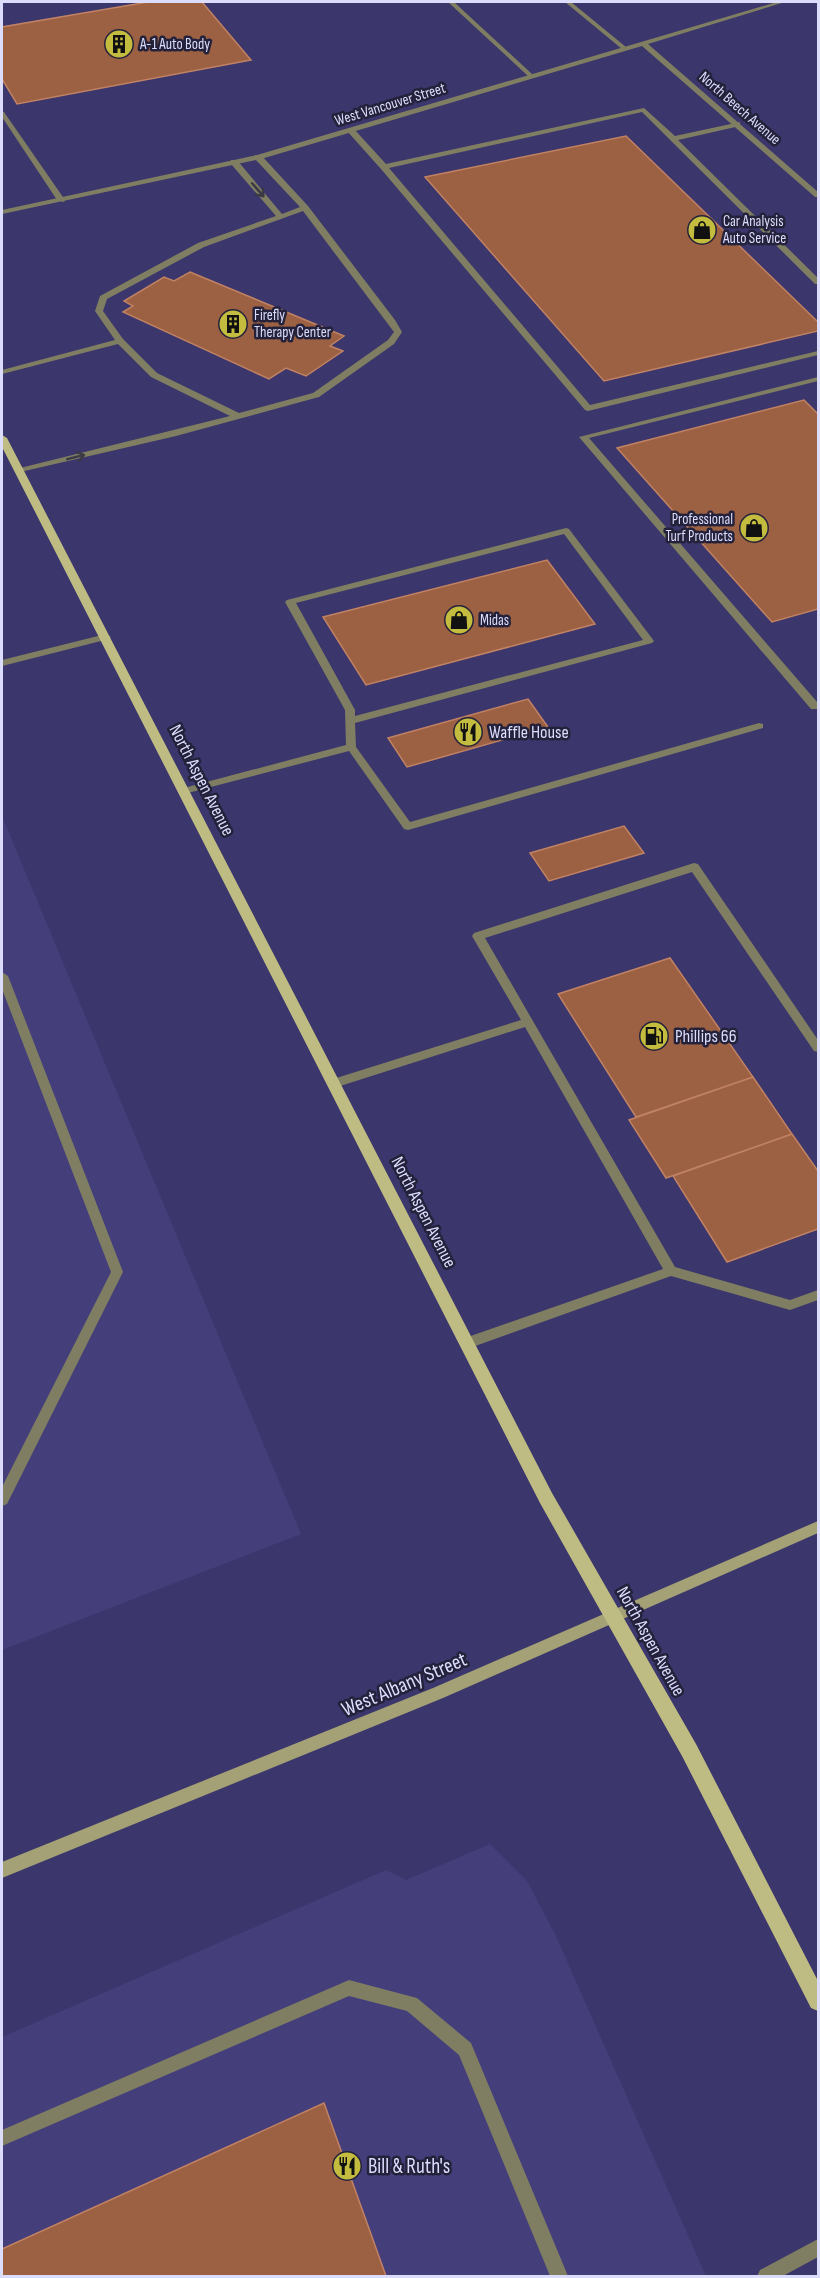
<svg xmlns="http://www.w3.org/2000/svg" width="820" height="2278" viewBox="0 0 820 2278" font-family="'Sofia Sans Condensed',sans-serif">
  <rect width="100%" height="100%" fill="#3b366b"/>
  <path fill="#443e7a" d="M2,816l299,718 -299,116z
    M490,1844l37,37 29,55 150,340h-704v-239l384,-167 20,10z"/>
  <path fill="#9c6043" stroke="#c18264" stroke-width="1.5" d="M148,2h54l49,58 -234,44 -15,-25v-52z
    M626,136l192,186v9l-214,50 -179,-204z
    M190,272l154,64 -14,10 13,5 -37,25 -20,-8 -17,11 -146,-67 10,-6 -9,-5 40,-24 10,4z
    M804,400l14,14v195l-46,13 -155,-174z
    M547,560l48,64 -229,61 -43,-68z
    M528,699l20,28 -141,40 -19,-29z
    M624,826l20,27 -95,28 -19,-28z
    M670,958l83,119 -117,40 -78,-123z
    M753,1077l39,57 -126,44 -37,-58z
    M792,1134l26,37v58l-91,33 -54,-86z
    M324,2103l62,173h-384v-27z"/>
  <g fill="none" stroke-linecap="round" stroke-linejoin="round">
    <path fill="#7f7e63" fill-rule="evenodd" d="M448,2h6l78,72v2h-4z
      M565,2h6l55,45v2h-4z
      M644,108l31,28 65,-14v4l-62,14 140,138v6h-3l-173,-172 -253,56 201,237 228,-54v4l-230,56 -3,-1 -204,-241 -34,-38 7,-2 32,35z
      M2,111l2,1 61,88 -1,2 -7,-2 -55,-83z
      M255,155h6l47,51 87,114 7,12 -8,12 -75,53 -143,39 -160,37v-4l214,-53 -79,-39 -33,-33 -116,30v-4l113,-30 -20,-29 5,-15 98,-53 78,-27 -45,-52v-4h6l45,54 18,-7 -45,-48zM303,211l91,121 -6,8 -75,53 -74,20 -82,-40 -34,-34 -20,-28 4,-12 97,-52z
      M818,377v4l-229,57 229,265v6h-7l-232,-272z
      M566,528l3,1 85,112 -2,2 -297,80 1,24 54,75 349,-99 4,1v4l-355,102 -4,-1 -55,-78 -165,43 -4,-1 -1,-2 1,-2 166,-44 -1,-35 -60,-108 2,-2zM564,534l79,106 -288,76v-6l-59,-107z
      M106,634l5,3 -2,2 -107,27v-6z
      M694,863l4,1 120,176v12l-4,-1 -122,-179 -207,66 190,329 115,33 28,-10v10l-28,10 -119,-34 -204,73 -5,-2 -1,-4 1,-4 201,-70 -138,-242 -191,61 -6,-5 2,-3 191,-60 -49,-84 2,-3z
      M2,972l6,4 115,296 -116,232 -5,2v-19l109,-215 -109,-283z
      M349,1980l68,18 54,45 97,233h-18l-91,-221 -52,-44 -58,-15 -347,150v-16z
      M818,2239v18l-35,19h-26l3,-6z"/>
    <path fill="#7f7e63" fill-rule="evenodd" d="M777,2h8l-137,42 170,148v5h-3l-173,-151 -381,113 -259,55v-4l255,-55z"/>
    <path fill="#a3a175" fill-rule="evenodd" d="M818,1521v12l-375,165 -441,180v-16l431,-174z"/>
    <path fill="#bfbc83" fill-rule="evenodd" d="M2,435l5,3 545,1055 144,251 122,237v30l-7,-3 -129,-252 -142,-253 -538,-1056z"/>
  </g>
  <defs><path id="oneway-shaft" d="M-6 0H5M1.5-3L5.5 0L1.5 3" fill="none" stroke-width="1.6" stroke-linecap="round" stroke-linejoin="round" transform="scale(1.5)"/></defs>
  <g stroke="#3b3944">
    <use href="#oneway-shaft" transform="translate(258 190) rotate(49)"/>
    <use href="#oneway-shaft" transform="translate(76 457) rotate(-14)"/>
  </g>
  <defs>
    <g id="building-disc" transform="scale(1.5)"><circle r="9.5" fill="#c4bc3e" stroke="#24223a"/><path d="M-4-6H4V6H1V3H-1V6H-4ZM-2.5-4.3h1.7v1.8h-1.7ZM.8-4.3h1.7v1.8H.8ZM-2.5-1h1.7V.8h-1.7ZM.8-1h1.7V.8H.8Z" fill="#111"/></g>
    <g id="shop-disc" transform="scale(1.5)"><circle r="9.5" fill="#c4bc3e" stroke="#24223a"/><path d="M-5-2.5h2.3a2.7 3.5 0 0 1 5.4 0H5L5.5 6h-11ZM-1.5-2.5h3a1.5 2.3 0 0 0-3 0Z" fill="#111"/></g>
    <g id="restaurant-disc" transform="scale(1.5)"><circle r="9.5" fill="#c4bc3e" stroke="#24223a"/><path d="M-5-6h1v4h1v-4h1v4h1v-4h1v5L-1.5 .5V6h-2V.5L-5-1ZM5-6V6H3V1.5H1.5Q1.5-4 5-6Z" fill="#111"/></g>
    <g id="fuel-disc" transform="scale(1.5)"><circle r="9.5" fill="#c4bc3e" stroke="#24223a"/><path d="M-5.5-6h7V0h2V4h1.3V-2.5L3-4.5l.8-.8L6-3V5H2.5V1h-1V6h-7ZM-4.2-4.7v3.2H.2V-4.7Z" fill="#111"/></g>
  </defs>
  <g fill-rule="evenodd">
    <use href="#building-disc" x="119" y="44"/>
    <use href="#shop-disc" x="702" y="230"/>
    <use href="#building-disc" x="233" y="324"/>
    <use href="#shop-disc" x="754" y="528"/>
    <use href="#shop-disc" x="459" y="620"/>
    <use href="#restaurant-disc" x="468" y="732"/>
    <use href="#fuel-disc" x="654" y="1036"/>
    <use href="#restaurant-disc" x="347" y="2166"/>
  </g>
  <g text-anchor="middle" stroke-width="5" stroke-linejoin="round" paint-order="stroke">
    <g font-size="15" fill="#dcdcfd" stroke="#24223a" text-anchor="start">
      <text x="140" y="49">A-1 Auto Body</text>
      <text x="723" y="226">Car Analysis<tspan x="723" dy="17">Auto Service</tspan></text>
      <text x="254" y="320">Firefly<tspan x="254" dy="17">Therapy Center</tspan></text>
      <text x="733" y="524" text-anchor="end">Professional<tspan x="733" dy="17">Turf Products</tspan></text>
      <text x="480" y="625">Midas</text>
    </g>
    <g font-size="15" fill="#dcdcfd" stroke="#24223a">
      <text transform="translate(390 104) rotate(-17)" y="5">West Vancouver Street</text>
      <text transform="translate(740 108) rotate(41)" y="5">North Beech Avenue</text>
    </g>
    <g font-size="18" fill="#dcdcfd" stroke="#24223a" text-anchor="start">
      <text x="489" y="738">Waffle House</text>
      <text x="675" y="1042">Phillips 66</text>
    </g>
    <g font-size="18" fill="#dcdcfd" stroke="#24223a">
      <text transform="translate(202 780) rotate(63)" y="6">North Aspen Avenue</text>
      <text transform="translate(424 1212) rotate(63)" y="6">North Aspen Avenue</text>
      <text transform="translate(651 1641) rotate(61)" y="6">North Aspen Avenue</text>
    </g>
    <g font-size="21" fill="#dcdcfd" stroke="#24223a">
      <text transform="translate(404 1684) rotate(-23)" y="7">West Albany Street</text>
    </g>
    <g font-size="21" fill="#dcdcfd" stroke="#24223a" text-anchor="start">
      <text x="368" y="2173">Bill &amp; Ruth's</text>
    </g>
  </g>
  <rect width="820" height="2278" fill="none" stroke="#dcdcfd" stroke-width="6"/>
</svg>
